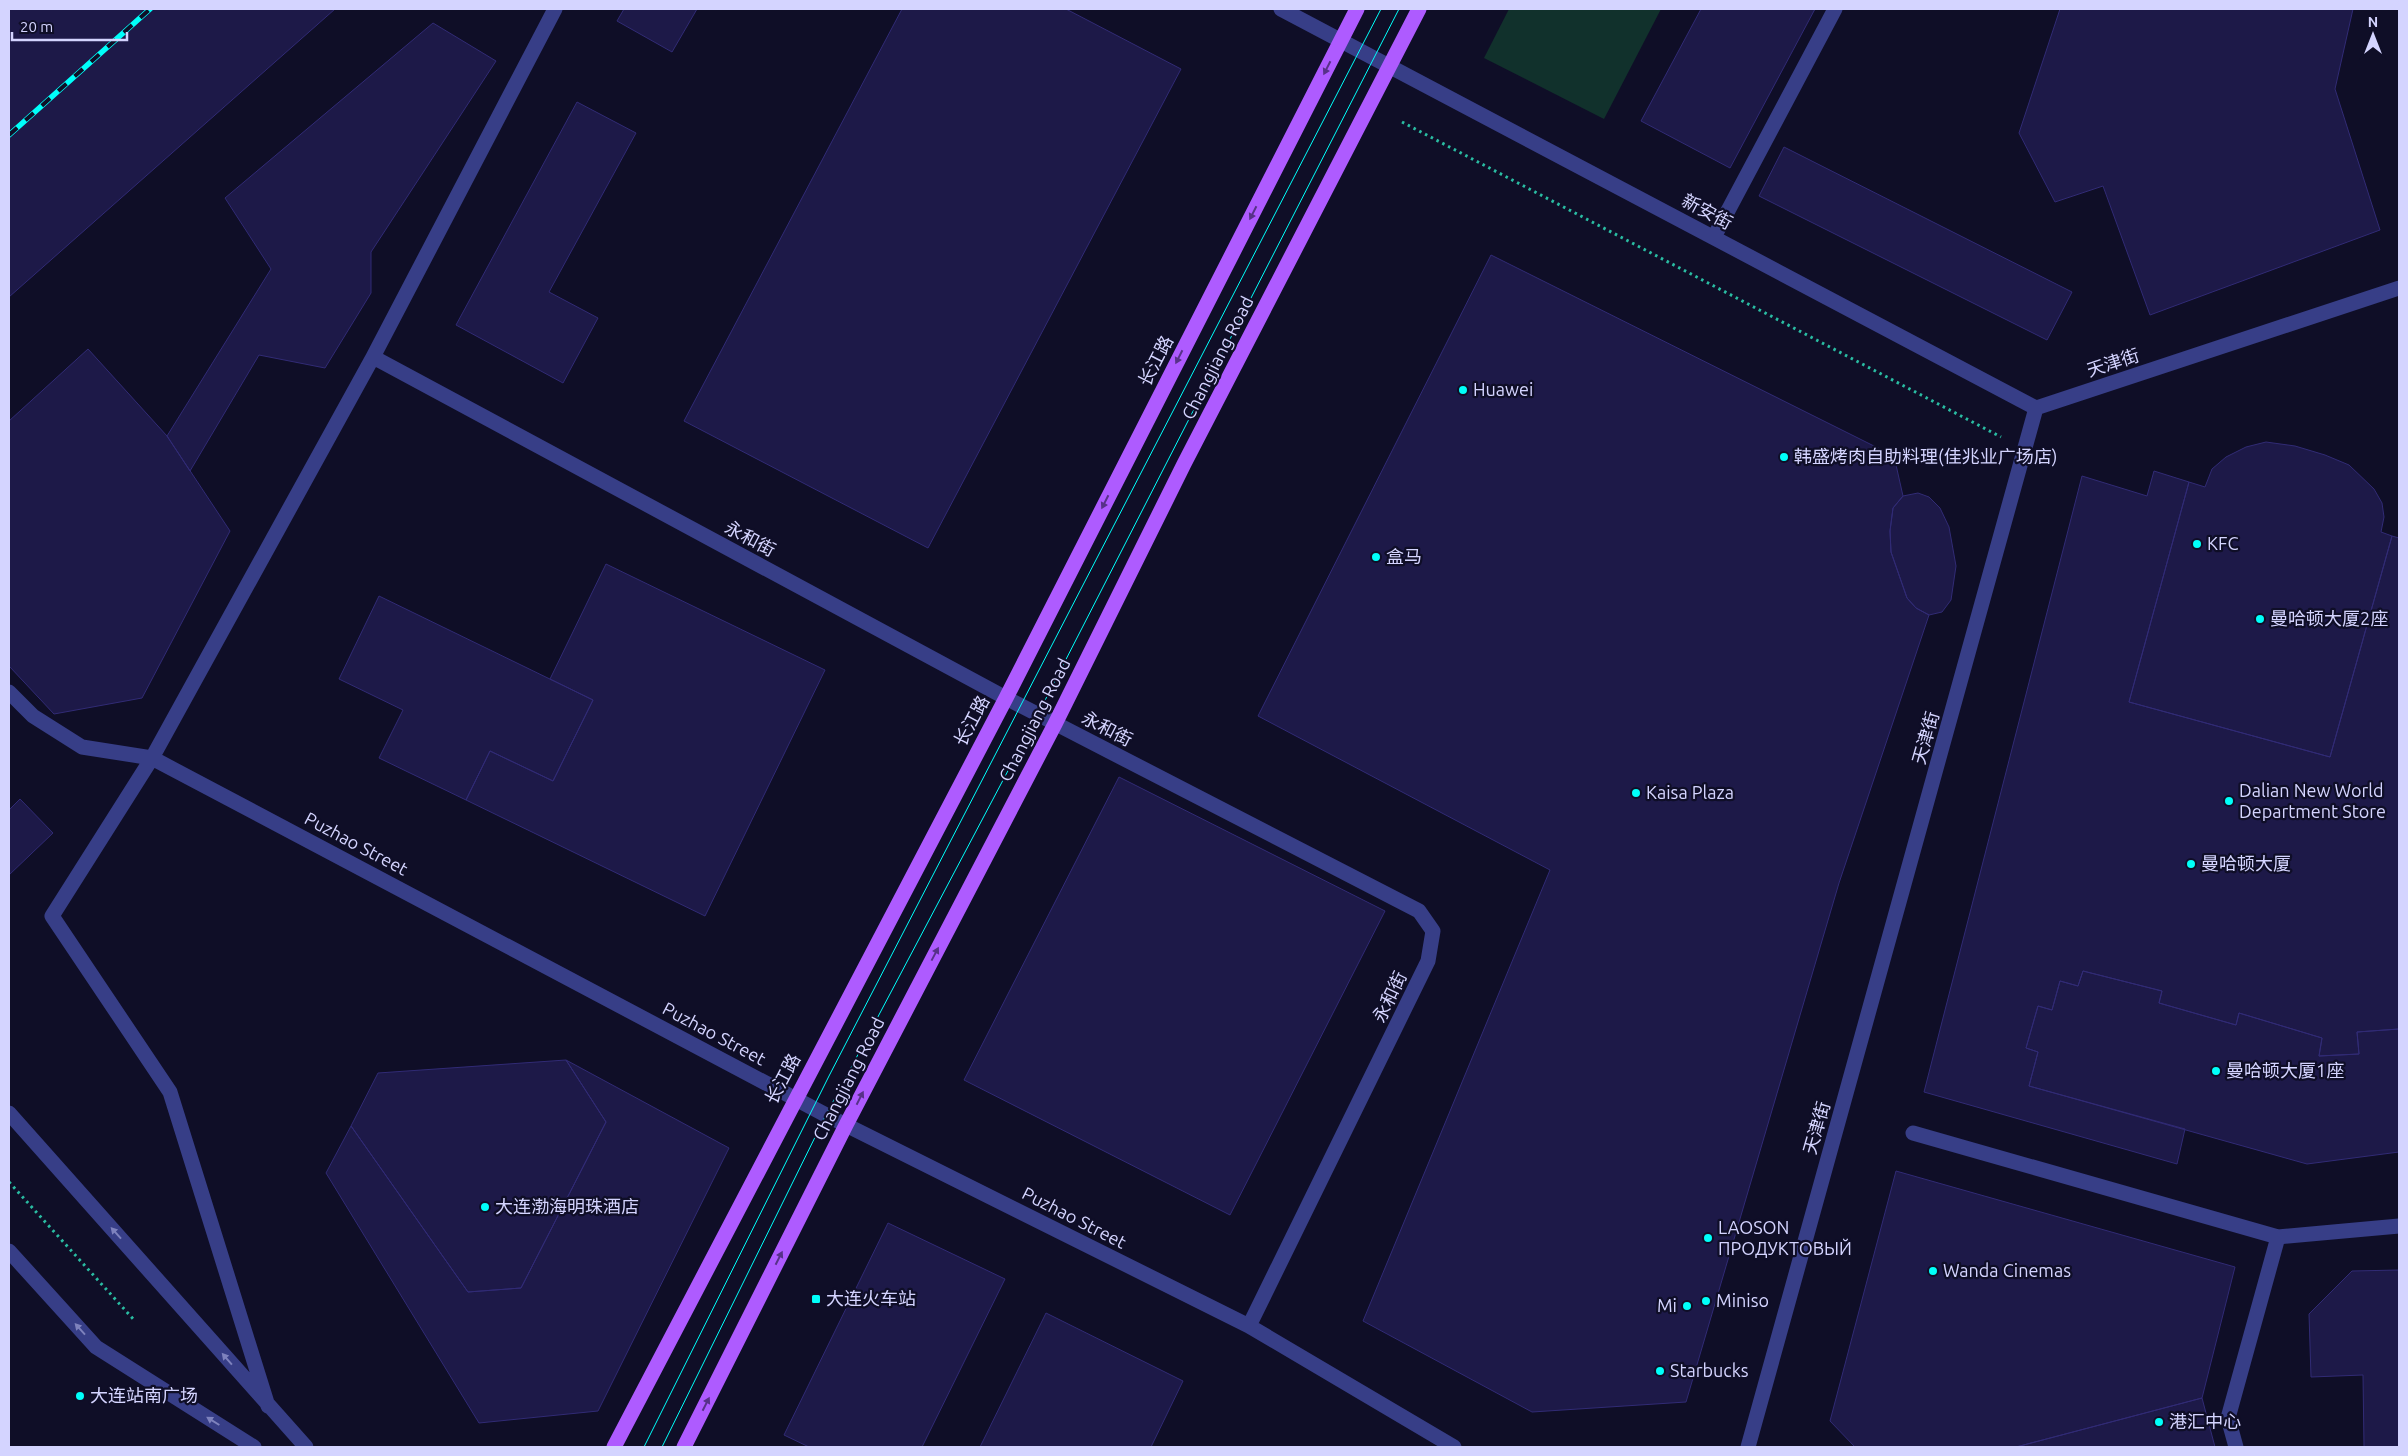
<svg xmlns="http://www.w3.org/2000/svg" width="2408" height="1456" viewBox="0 0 2408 1456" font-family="Ubuntu,'Noto Sans SC',sans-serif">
  <rect width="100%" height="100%" fill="#0f0e27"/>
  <path fill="#11312c" d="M1509,9h152l-57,110 -120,-61z"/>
  <path fill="#1d1948" stroke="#312b75" d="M9,9h326l-326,288z
    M624,9h73l-25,43 -55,-31z
    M902,9h164l115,60 -253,479 -244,-127z
    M1701,9h114l-85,159 -89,-47z
    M2060,9h293l-18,80 45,141 -230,85 -47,-129 -48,16 -36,-69z
    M433,23l63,38 -125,191v41l-46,75 -66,-13 -69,116 -23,-35 104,-167 -46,-71z
    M577,102l59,31 -87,159 49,26 -35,65 -107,-58z
    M1784,147l288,145 -25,48 -288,-144z
    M1491,255l403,201 9,40 -10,12 -3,23 1,21 16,46 9,10 13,7 -90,268 -153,519 -154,10 -169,-91 187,-451 -292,-154z
    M88,349l79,87 63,95 -88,167 -88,16 -45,-48v-245z
    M2266,442l29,4 30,9 24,10 25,24 8,14 2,14 -3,15 11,4 -62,221 -201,-55 60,-220 16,5 7,-18 14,-12 20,-10z
    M2154,471l35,11 -60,220 201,55 62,-221 7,2v491l-42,3 2,22 -40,2 3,-18 -83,-25 -3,12 -77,-22 3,-12 -79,-20 -5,15 -18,-5 -8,29 -14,-4 -12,42 12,4 -9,34 156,43 -8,35 -253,-72 158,-616 65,20z
    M1918,493l11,4 11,11 9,19 7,39 -5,34 -9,12 -13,3 -13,-7 -9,-10 -16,-46 -1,-21 3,-23 10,-12z
    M606,564l219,106 -120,246 -239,-116 24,-49 63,30 40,-81 -43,-21z
    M379,596l214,104 -40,81 -63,-30 -24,49 -87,-42 24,-48 -64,-31z
    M1119,777l266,134 -155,304 -266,-135z
    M20,799l33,34 -44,42v-65z
    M2083,971l79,20 -3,12 77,22 3,-12 83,25 -3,18 40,-2 -2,-22 42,-3v123l-92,12 -278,-78 9,-34 -12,-4 12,-42 14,4 8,-29 18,5z
    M566,1060l40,62 -85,166 -53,4 -117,-166 27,-53z
    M566,1060l163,88 -131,263 -119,12 -153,-250 25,-47 117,166 53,-4 85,-166z
    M1896,1171l339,96 -33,131 -186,49h-161l-25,-26z
    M888,1223l117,56 -83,168h-113l-25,-12z
    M2399,1270v177h-35l-1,-72 -52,2 -2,-63 43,-43z
    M1046,1313l137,68 -32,66h-171z
    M2202,1398l13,49h-199z"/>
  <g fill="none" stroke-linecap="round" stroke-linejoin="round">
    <path stroke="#2abca2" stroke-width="3" stroke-dasharray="2.5 4" stroke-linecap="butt" d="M1402,122l599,315
      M9,1182l126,139"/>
    <path stroke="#373e87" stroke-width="15" d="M1281,9l755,399
      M1714,237l121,-228
      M373,357l633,341 413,213 14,20 -5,30 -179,365
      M2036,408l363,-120
      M9,692l24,24 49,31 70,11 674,357 423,211 205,121
      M9,1113l297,334
      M1913,1133l365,104 121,-11
      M9,1251l87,96 158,100
      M268,1406l-98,-314 -118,-176 100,-158 221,-401 182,-348
      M1748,1447l288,-1039
      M2236,1447l-8,-29 50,-181"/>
    <path stroke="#ae5bff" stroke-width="15" d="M614,1447l392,-749 351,-689
      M684,1447l162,-322 209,-401 129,-260 235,-455"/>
    <path stroke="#00fffa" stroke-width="1" d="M644,1447l185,-371 552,-1067
      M662,1447l164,-332 212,-401 361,-705"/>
    <g stroke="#00fffa" stroke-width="5.5">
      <path id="rail" d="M9,135l141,-126"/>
    </g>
    <use href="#rail" stroke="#0f0e27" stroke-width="4" stroke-dasharray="11" stroke-linecap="butt"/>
  </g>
  <defs><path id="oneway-solid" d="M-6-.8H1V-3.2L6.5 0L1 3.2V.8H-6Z" transform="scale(1.25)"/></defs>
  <g fill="#573188">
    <use href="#oneway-solid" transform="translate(1327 68) rotate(117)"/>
    <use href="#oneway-solid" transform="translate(1253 213) rotate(117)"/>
    <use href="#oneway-solid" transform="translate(1179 357) rotate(117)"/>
    <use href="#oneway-solid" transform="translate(1105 502) rotate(117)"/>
    <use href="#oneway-solid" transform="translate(935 954) rotate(-62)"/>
    <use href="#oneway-solid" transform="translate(860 1098) rotate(-63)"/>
    <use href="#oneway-solid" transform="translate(779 1258) rotate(-63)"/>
    <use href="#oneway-solid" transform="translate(706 1404) rotate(-63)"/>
  </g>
  <g fill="#7e82bd">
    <use href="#oneway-solid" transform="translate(116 1233) rotate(-132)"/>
    <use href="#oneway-solid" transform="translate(80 1329) rotate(-132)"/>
    <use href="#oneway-solid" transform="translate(227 1359) rotate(-131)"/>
    <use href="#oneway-solid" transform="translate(213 1421) rotate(-148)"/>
  </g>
  <g fill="#00fffa" stroke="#0f0e27" stroke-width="2">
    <circle cx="1463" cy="390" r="5"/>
    <circle cx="1784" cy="457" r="5"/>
    <circle cx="2197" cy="544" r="5"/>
    <circle cx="1376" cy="557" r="5"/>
    <circle cx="2260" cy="619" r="5"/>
    <circle cx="1636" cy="793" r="5"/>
    <circle cx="2229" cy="801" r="5"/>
    <circle cx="2191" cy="864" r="5"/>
    <circle cx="2216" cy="1071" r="5"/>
    <circle cx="485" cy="1207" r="5"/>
    <circle cx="1708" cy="1238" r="5"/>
    <circle cx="1933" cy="1271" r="5"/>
    <rect x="811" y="1294" width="10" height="10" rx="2.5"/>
    <circle cx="1706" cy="1301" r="5"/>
    <circle cx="1687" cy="1306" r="5"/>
    <circle cx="1660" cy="1371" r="5"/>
    <circle cx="80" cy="1396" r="5"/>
    <circle cx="2159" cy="1422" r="5"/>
  </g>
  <g text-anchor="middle" stroke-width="4.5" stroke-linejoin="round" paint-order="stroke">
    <g font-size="18" fill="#d4d4ff" stroke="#0f0e27">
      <text transform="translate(1707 212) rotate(28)" y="6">新安街</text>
      <text transform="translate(1218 358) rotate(-63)" y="6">Changjiang Road</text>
      <text transform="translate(1156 361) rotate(-63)" y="6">长江路</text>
      <text transform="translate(2113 363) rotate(-18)" y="6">天津街</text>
      <text transform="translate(750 539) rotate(28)" y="6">永和街</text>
      <text transform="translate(1035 720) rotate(-63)" y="6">Changjiang Road</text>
      <text transform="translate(972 721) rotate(-62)" y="6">长江路</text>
      <text transform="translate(1107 729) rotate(27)" y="6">永和街</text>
      <text transform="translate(1926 738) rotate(-74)" y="6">天津街</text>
      <text transform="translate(356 844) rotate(28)" y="6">Puzhao Street</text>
      <text transform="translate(1390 997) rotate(-64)" y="6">永和街</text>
      <text transform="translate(714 1034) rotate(28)" y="6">Puzhao Street</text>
      <text transform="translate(783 1079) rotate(-62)" y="6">长江路</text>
      <text transform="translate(849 1079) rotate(-63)" y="6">Changjiang Road</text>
      <text transform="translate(1817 1128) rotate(-74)" y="6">天津街</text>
      <text transform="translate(1074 1218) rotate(27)" y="6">Puzhao Street</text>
    </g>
    <g font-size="18" fill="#d4d4ff" stroke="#0f0e27" text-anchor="start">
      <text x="1473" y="396">Huawei</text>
      <text x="1794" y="463">韩盛烤肉自助料理(佳兆业广场店)</text>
      <text x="2207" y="550">KFC</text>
      <text x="1386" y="563">盒马</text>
      <text x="2270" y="625">曼哈顿大厦2座</text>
      <text x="2239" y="797">Dalian New World<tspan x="2239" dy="21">Department Store</tspan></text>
      <text x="1646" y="799">Kaisa Plaza</text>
      <text x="2201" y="870">曼哈顿大厦</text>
      <text x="2226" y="1077">曼哈顿大厦1座</text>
      <text x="495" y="1213">大连渤海明珠酒店</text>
      <text x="1718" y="1234">LAOSON<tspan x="1718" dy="21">ПРОДУКТОВЫЙ</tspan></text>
      <text x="1943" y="1277">Wanda Cinemas</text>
      <text x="826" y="1305">大连火车站</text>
      <text x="1716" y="1307">Miniso</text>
      <text x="1677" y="1312" text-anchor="end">Mi</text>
      <text x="1670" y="1377">Starbucks</text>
      <text x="90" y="1402">大连站南广场</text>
      <text x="2169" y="1428">港汇中心</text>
    </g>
  </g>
  <rect width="2408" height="1456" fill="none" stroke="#d4d4ff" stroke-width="20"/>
  <g transform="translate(2373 35)" stroke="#0f0e27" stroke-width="4" paint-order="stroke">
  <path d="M0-4L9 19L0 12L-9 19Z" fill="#d4d4ff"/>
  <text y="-8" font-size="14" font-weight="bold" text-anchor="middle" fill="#d4d4ff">N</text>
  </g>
  <path d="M12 32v8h115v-8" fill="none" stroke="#d4d4ff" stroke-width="2.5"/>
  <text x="20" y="32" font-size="15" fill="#d4d4ff" stroke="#0f0e27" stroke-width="4" paint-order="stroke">20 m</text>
</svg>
